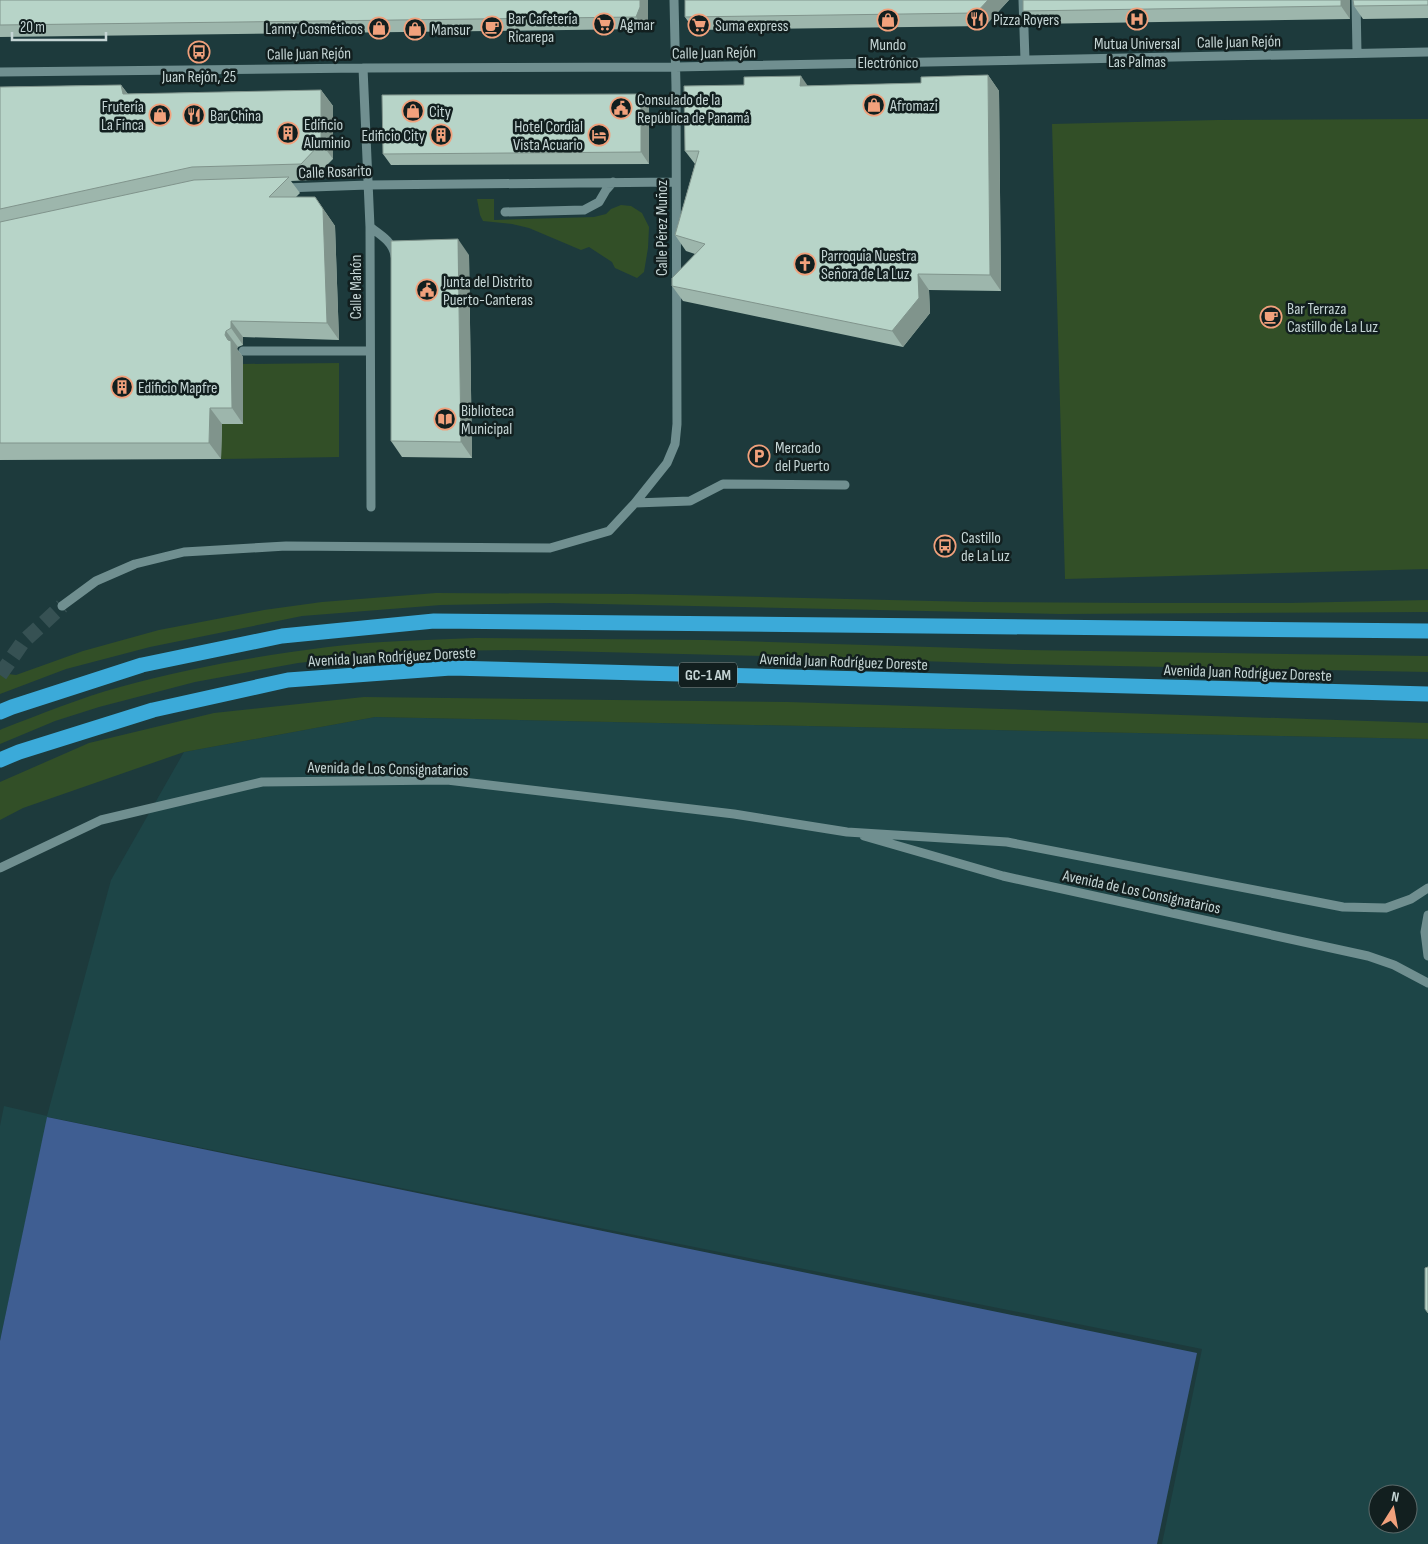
<svg xmlns="http://www.w3.org/2000/svg" width="1428" height="1544" viewBox="0 0 1428 1544" font-family="'Sofia Sans Condensed',sans-serif">
  <rect width="100%" height="100%" fill="#1d3a3c"/>
  <path fill="#1d4547" fill-rule="evenodd" d="M375,717l1053,22v805h-266l40,-195 -1154,-232 -48,224v-215l4,-20 43,10 64,-236 73,-128zM1378,1494h30v30h-30z"/>
  <path fill="#324f27" d="M1428,119v450l-363,10 -13,-455 165,-4z
    M477,199h17v21l100,-3 12,-3 5,-5 10,-4 10,1 11,7 7,14 -1,21 -4,24 -7,6 -22,-10 -3,-6 -23,-15 -8,3 -52,-22 -17,-4 -29,-3 -3,-6z
    M339,363v94l-118,2v-35l22,-60z
    M436,593l197,1 343,8 164,1h149l139,-3v12l-368,2 -508,-11 -111,2 -139,11 -152,31 -84,22 -66,25v-21l16,2 67,-24 76,-21 105,-20 58,-8z
    M475,638l230,2 321,10 402,6v16l-416,-8 -246,-8 -248,-6 -76,1 -80,5 -64,7 -103,19 -96,25 -44,14 -55,23v-14l2,-1c39,-15 78,-31 118,-42 68,-19 138,-31 208,-40 48,-6 98,-7 147,-9z
    M364,697l424,5 640,21v16l-1053,-22 -191,35 -161,56 -23,12v-38l89,-39 125,-30z"/>
  <path fill="#3f5e92" d="M47,1117l1150,236 -40,191h-1157v-203z"/>
  <g fill="none" stroke-linecap="round" stroke-linejoin="round">
    <path stroke="#365153" stroke-width="15" stroke-dasharray="15 8" stroke-linecap="butt" d="M0,675l23,-33 39,-36"/>
    <path stroke="#708f90" stroke-width="9" d="M1023,0l2,60
      M1356,0l1,53
      M363,68l7,159 1,280
      M0,72l363,-4 312,-1 753,-15
      M285,188l83,-3 307,-3
      M505,212l79,-2 15,-8 7,-12 7,-8
      M370,227c11,8 23,15 25,29
      M243,351h127
      M635,503l55,-2 33,-17 122,1
      M62,606l34,-25 39,-17 49,-12 102,-6 264,2 59,-17 26,-28 32,-40 8,-19 2,-20 -1,-337 -2,-87
      M864,836l139,40 365,80 26,9 34,18
      M0,868l101,-48 161,-38 185,-2 287,34 113,18 160,10 336,65 43,1 25,-9 17,-11
      M1428,915l-3,17 3,24"/>
    <path stroke="#3baad9" stroke-width="15" d="M0,712l12,-5 130,-42 140,-29 152,-15 994,10
      M0,760l19,-8 134,-42 135,-30 163,-12 977,26"/>
  </g>
  <path fill="#9db6ac" d="M0,0h648v19l-3,10 -645,8z
    M1009,0l-24,26 -291,4 -9,-13z
    M1350,0v19l-318,5 -9,-13z
    M1428,0v18l-65,1 -9,-13z
    M988,75l11,16 2,200 -72,-1 1,23 -27,34 -220,-46 -11,-15 23,-32 -9,-3 -11,-16 20,-71 -10,-13 122,-65 114,-3z
    M121,85l7,9 193,-4 12,16v53l-21,21 -21,1 9,12 -4,4h19l20,29 4,114 -96,-3v8l-5,2 -1,2 6,8v67h-21l-1,35 -221,1v-373z
    M641,94l8,11v59l-258,1 -8,-11z
    M469,255l3,203 -70,-1 -11,-16z"/>
  <path fill="#80948c" d="M640,0h8v19l-3,10 -9,-12z
    M988,0h21l-24,26 -9,-13z
    M1341,0h9v19l-9,-13z
    M988,75l11,16 2,200 -11,-16z
    M801,76l11,16 -12,-6z
    M121,85l12,16 -10,-7z
    M321,90l12,16v53l-12,-16z
    M641,94l8,11v59l-8,-12z
    M315,197l20,29 4,114 -12,-17z
    M458,239l11,16 3,203 -11,-16z
    M918,274l11,16 1,23 -27,34 -11,-16z
    M231,321l12,16v8l-12,-17z
    M226,331l12,16 -1,2 6,8v67l-11,-16 -7,-73z
    M210,408l12,16 -1,35 -12,-16z"/>
  <path fill="#b7d4c8" stroke="#80948c" d="M0,0h640v7l-4,10 -636,8z
    M685,0h303l-12,13 -291,4z
    M1023,0h318v6l-318,5z
    M1353,0h75v5l-74,1z
    M988,75l2,200 -72,-1 1,24 -27,33 -220,-45v-8l33,-34 -30,-9 24,-84h-14l-1,-65 60,-1v-8l57,-1 -1,10 121,-3v-6z
    M121,85l2,9 198,-4v53l-20,21 -109,3 -192,42v-122z
    M641,94v58l-258,2 -1,-59z
    M289,177l-20,20h46l8,12 4,114 -96,-2v7l-5,3 -1,4 3,5 3,1 1,67h-22l-1,35h-209v-221l194,-42z
    M458,239l3,203 -70,-1v-200z
    M1428,1267v46l-3,-4v-41z"/>
  <defs>
    <g id="restaurant-ring" transform="scale(1.125)"><circle r="9.5" fill="#121f1f" stroke="#f1a17c" stroke-width="1.5"/><path d="M-5-6h1v4h1v-4h1v4h1v-4h1v5L-1.5 .5V6h-2V.5L-5-1ZM5-6V6H3V1.5H1.5Q1.5-4 5-6Z" fill="#f1a17c"/></g>
    <g id="hospital-ring" transform="scale(1.125)"><circle r="9.5" fill="#121f1f" stroke="#f1a17c" stroke-width="1.5"/><path d="M-5-5h3v3.5h4V-5h3V5h-3V1.5h-4V5h-3Z" fill="#f1a17c"/></g>
    <g id="shop-ring" transform="scale(1.125)"><circle r="9.5" fill="#121f1f" stroke="#f1a17c" stroke-width="1.5"/><path d="M-5-2.5h2.3a2.7 3.5 0 0 1 5.4 0H5L5.5 6h-11ZM-1.5-2.5h3a1.5 2.3 0 0 0-3 0Z" fill="#f1a17c"/></g>
    <g id="supermarket-ring" transform="scale(1.125)"><circle r="9.5" fill="#121f1f" stroke="#f1a17c" stroke-width="1.5"/><path d="M-6-5.5h2.5l.6 2H6L4.5 2H-2.5L-4.4-4H-6ZM-1.5 3.2a1.3 1.3 0 1 0 .1 0ZM3 3.2a1.3 1.3 0 1 0 .1 0Z" fill="#f1a17c"/></g>
    <g id="cafe-ring" transform="scale(1.125)"><circle r="9.5" fill="#121f1f" stroke="#f1a17c" stroke-width="1.5"/><path d="M-5.5-4.5H6V0H3Q3 3.5 0 3.5H-2.5Q-5.5 3.5-5.5 0ZM3-3.2v2h1.7v-2ZM-6 4.5H4V6H-6Z" fill="#f1a17c"/></g>
    <g id="bus-ring" transform="scale(1.125)"><circle r="9.5" fill="#121f1f" stroke="#f1a17c" stroke-width="1.5"/><path d="M-5-6H5V4H4V6H2V4H-2V6H-4V4H-5ZM-3.5-4V0h7V-4ZM-3.5 1.2v1.5H-2V1.2ZM2 1.2v1.5H3.5V1.2Z" fill="#f1a17c"/></g>
    <g id="civic-ring" transform="scale(1.125)"><circle r="9.5" fill="#121f1f" stroke="#f1a17c" stroke-width="1.5"/><path d="M-.6-6.5H3V-4.5H.6V-3L4-1V1h2V6H-6V1h2V-1L-.6-3ZM-1.2 2.5V6h2.4V2.5Z" fill="#f1a17c"/></g>
    <g id="building-ring" transform="scale(1.125)"><circle r="9.5" fill="#121f1f" stroke="#f1a17c" stroke-width="1.5"/><path d="M-4-6H4V6H1V3H-1V6H-4ZM-2.5-4.3h1.7v1.8h-1.7ZM.8-4.3h1.7v1.8H.8ZM-2.5-1h1.7V.8h-1.7ZM.8-1h1.7V.8H.8Z" fill="#f1a17c"/></g>
    <g id="hotel-ring" transform="scale(1.125)"><circle r="9.5" fill="#121f1f" stroke="#f1a17c" stroke-width="1.5"/><path d="M-6-4.5h1.5V1H6V5H4.5V3h-9V5H-6ZM-4 0a1.8 1.8 0 1 1 3.6 0ZM.5 0V-2.5h3Q6-2.5 6 0Z" fill="#f1a17c"/></g>
    <g id="church-ring" transform="scale(1.125)"><circle r="9.5" fill="#121f1f" stroke="#f1a17c" stroke-width="1.5"/><path d="M-1.2-6h2.4v3.5h3.3v2.4h-3.3V6h-2.4V-.1h-3.3v-2.4h3.3Z" fill="#f1a17c"/></g>
    <g id="library-ring" transform="scale(1.125)"><circle r="9.5" fill="#121f1f" stroke="#f1a17c" stroke-width="1.5"/><path d="M-6-4Q-3-5.5-.7-3.5V5Q-3 3-6 4ZM6-4Q3-5.5 .7-3.5V5Q3 3 6 4Z" fill="#f1a17c"/></g>
    <g id="parking-ring" transform="scale(1.125)"><circle r="9.5" fill="#121f1f" stroke="#f1a17c" stroke-width="1.5"/><path d="M-3.5-5.5H1a3.5 3.5 0 0 1 0 7H-1V5.5H-3.5ZM-1-3.4V-.6H.8a1.4 1.4 0 0 0 0-2.8Z" fill="#f1a17c"/></g>
  </defs>
  <g fill-rule="evenodd">
    <use href="#restaurant-ring" x="977" y="19"/>
    <use href="#hospital-ring" x="1137" y="19"/>
    <use href="#shop-ring" x="888" y="20"/>
    <use href="#supermarket-ring" x="604" y="24"/>
    <use href="#supermarket-ring" x="699" y="25"/>
    <use href="#cafe-ring" x="492" y="27"/>
    <use href="#shop-ring" x="379" y="28"/>
    <use href="#shop-ring" x="415" y="29"/>
    <use href="#bus-ring" x="199" y="52"/>
    <use href="#shop-ring" x="874" y="105"/>
    <use href="#civic-ring" x="621" y="108"/>
    <use href="#shop-ring" x="413" y="111"/>
    <use href="#shop-ring" x="160" y="115"/>
    <use href="#restaurant-ring" x="194" y="115"/>
    <use href="#building-ring" x="288" y="133"/>
    <use href="#building-ring" x="441" y="135"/>
    <use href="#hotel-ring" x="599" y="135"/>
    <use href="#church-ring" x="805" y="264"/>
    <use href="#civic-ring" x="427" y="290"/>
    <use href="#cafe-ring" x="1271" y="317"/>
    <use href="#building-ring" x="122" y="387"/>
    <use href="#library-ring" x="445" y="419"/>
    <use href="#parking-ring" x="759" y="456"/>
    <use href="#bus-ring" x="945" y="546"/>
  </g>
  <g text-anchor="middle" stroke-width="5" stroke-linejoin="round" paint-order="stroke">
    <rect fill="#121f1f" stroke="#8f9e9e" stroke-width="1" x="679" y="662.5" width="58" height="25" rx="4"/>
    <g font-size="15" font-weight="bold" fill="#c5d5d5">
      <text x="708" y="680">GC-1 AM</text>
    </g>
    <g font-size="16" fill="#c5d5d5" stroke="#121f1f" text-anchor="start">
      <text x="508" y="24">Bar Cafetería<tspan x="508" dy="18">Ricarepa</tspan></text>
      <text x="993" y="25">Pizza Royers</text>
      <text x="620" y="30">Agmar</text>
      <text x="715" y="31">Suma express</text>
      <text x="363" y="34" text-anchor="end">Lanny Cosméticos</text>
      <text x="431" y="35">Mansur</text>
      <text x="1137" y="49" text-anchor="middle">Mutua Universal<tspan x="1137" dy="18">Las Palmas</tspan></text>
      <text x="888" y="50" text-anchor="middle">Mundo<tspan x="888" dy="18">Electrónico</tspan></text>
      <text x="199" y="82" text-anchor="middle">Juan Rejón, 25</text>
      <text x="637" y="105">Consulado de la<tspan x="637" dy="18">República de Panamá</tspan></text>
      <text x="890" y="111">Afromazi</text>
      <text x="144" y="112" text-anchor="end">Frutería<tspan x="144" dy="18">La Finca</tspan></text>
      <text x="429" y="117">City</text>
      <text x="210" y="121">Bar China</text>
      <text x="304" y="130">Edificio<tspan x="304" dy="18">Aluminio</tspan></text>
      <text x="583" y="132" text-anchor="end">Hotel Cordial<tspan x="583" dy="18">Vista Acuario</tspan></text>
      <text x="425" y="141" text-anchor="end">Edificio City</text>
      <text x="821" y="261">Parroquia Nuestra<tspan x="821" dy="18">Señora de La Luz</tspan></text>
      <text x="443" y="287">Junta del Distrito<tspan x="443" dy="18">Puerto-Canteras</tspan></text>
      <text x="1287" y="314">Bar Terraza<tspan x="1287" dy="18">Castillo de La Luz</tspan></text>
      <text x="138" y="393">Edificio Mapfre</text>
      <text x="461" y="416">Biblioteca<tspan x="461" dy="18">Municipal</tspan></text>
      <text x="775" y="453">Mercado<tspan x="775" dy="18">del Puerto</tspan></text>
      <text x="961" y="543">Castillo<tspan x="961" dy="18">de La Luz</tspan></text>
    </g>
    <g font-size="16" fill="#c5d5d5" stroke="#121f1f">
      <text transform="translate(1239 41) rotate(-1)" y="6">Calle Juan Rejón</text>
      <text transform="translate(714 52) rotate(-1)" y="6">Calle Juan Rejón</text>
      <text transform="translate(309 53) rotate(-1)" y="6">Calle Juan Rejón</text>
      <text transform="translate(335 171) rotate(-2)" y="6">Calle Rosarito</text>
      <text transform="translate(661 228) rotate(-90)" y="6">Calle Pérez Muñoz</text>
      <text transform="translate(355 287) rotate(-90)" y="6">Calle Mahón</text>
      <text transform="translate(392 656) rotate(-3)" y="6">Avenida Juan Rodríguez Doreste</text>
      <text transform="translate(844 661) rotate(2)" y="6">Avenida Juan Rodríguez Doreste</text>
      <text transform="translate(1248 672) rotate(2)" y="6">Avenida Juan Rodríguez Doreste</text>
      <text transform="translate(388 768) rotate(1)" y="6">Avenida de Los Consignatarios</text>
      <text transform="translate(1142 891) rotate(12)" y="6">Avenida de Los Consignatarios</text>
    </g>
  </g>
  <g transform="translate(1393 1509) rotate(11)"><circle r="24" fill="#121f1f" stroke="#5a6868"/>
  <path d="M0-4L9 19L0 12L-9 19Z" fill="#f1a17c"/>
  <text y="-8" font-size="14" font-weight="bold" text-anchor="middle" fill="#c5d5d5">N</text>
  </g>
  <path d="M12 32v8h94v-8" fill="none" stroke="#c5d5d5" stroke-width="2.5"/>
  <text x="20" y="32" font-size="15" fill="#c5d5d5" stroke="#121f1f" stroke-width="4" paint-order="stroke">20 m</text>
</svg>
